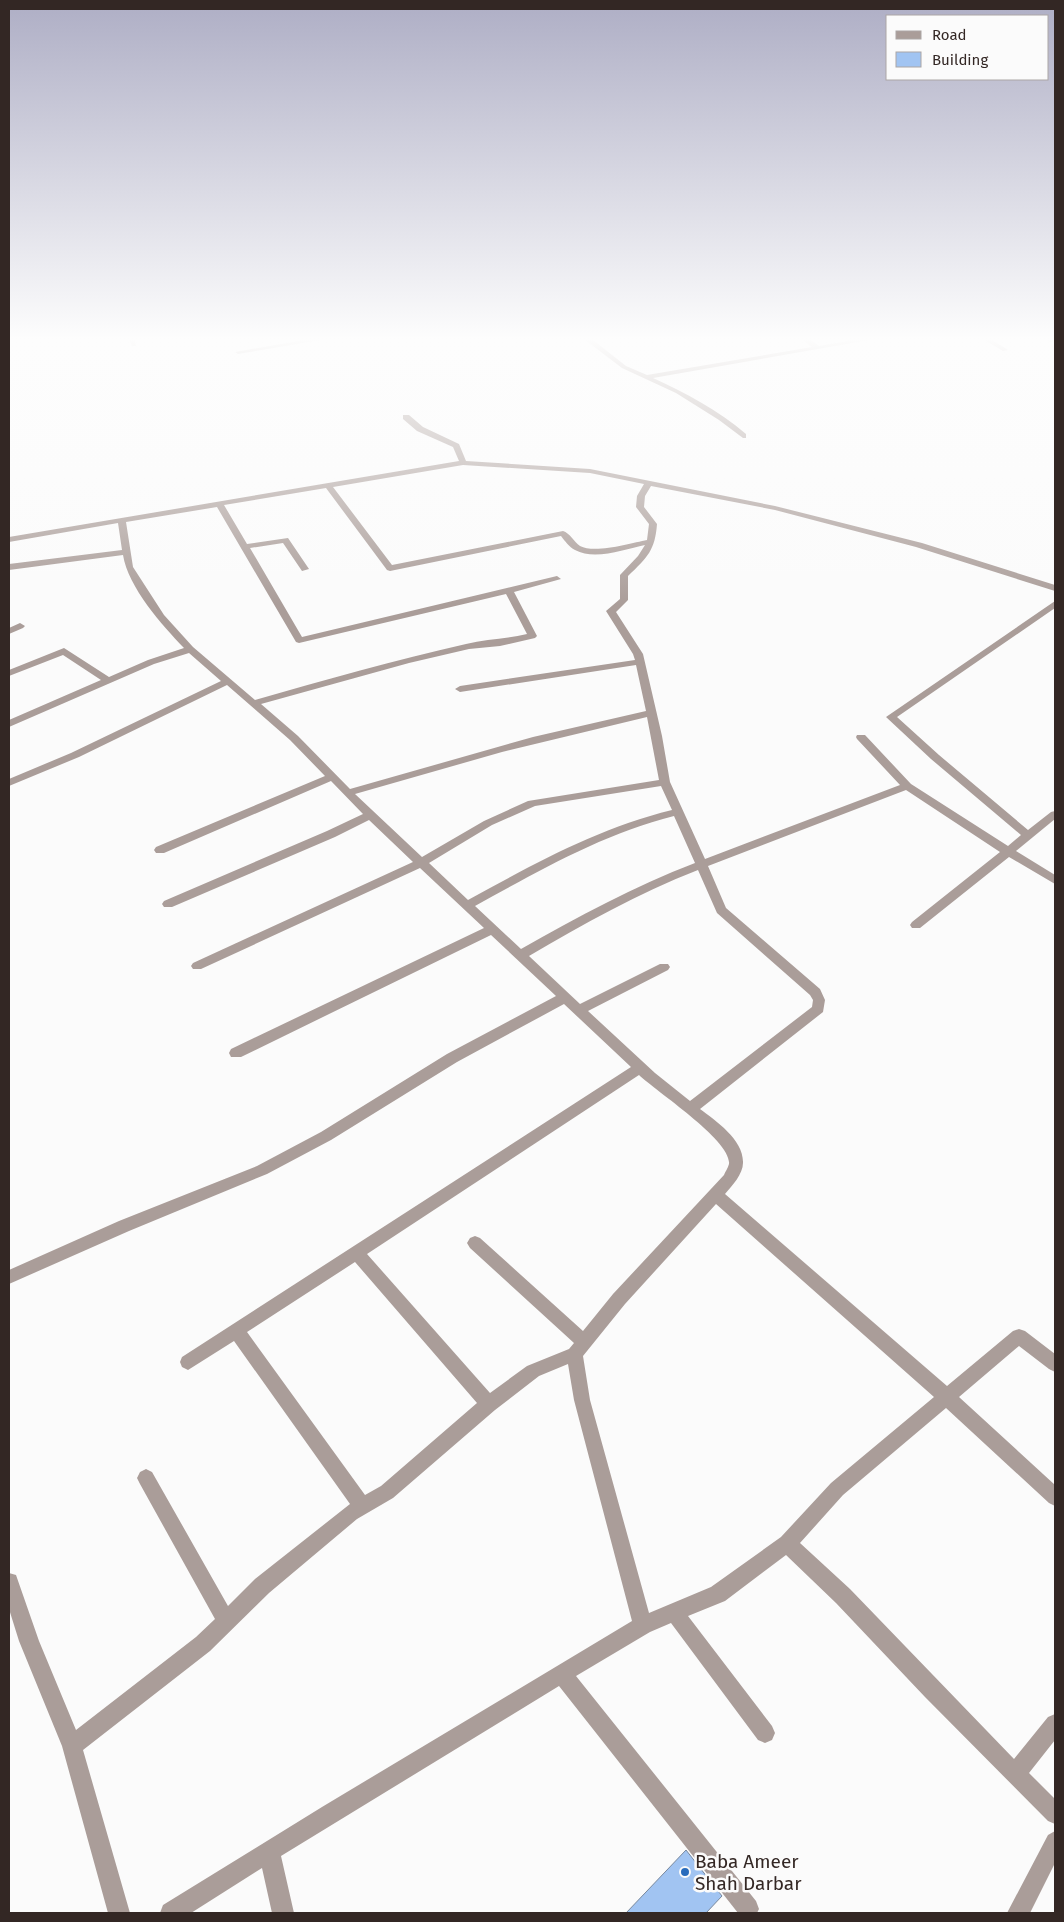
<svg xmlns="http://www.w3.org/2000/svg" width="1064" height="1922" viewBox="0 0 1064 1922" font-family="'Fira Sans',sans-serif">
  <rect width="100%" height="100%" fill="#fbfbfb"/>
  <path fill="#a1c4f2" stroke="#78889d" d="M686,1850l36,46 -16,17h-80z"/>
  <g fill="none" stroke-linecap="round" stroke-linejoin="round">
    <path fill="#aa9d99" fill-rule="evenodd" d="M128,336h6l2,10h-4z
      M326,336h18l-106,18 -3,-2z
      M580,336h8l38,30 21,9 165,-28 -15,-11h8l14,10 57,-10h16l-239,42c33,15 65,32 93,56v4h-3l-24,-18 -43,-27 -54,-25z
      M978,336h8l22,14 -5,1z
      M1041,336h8l6,5 -5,1z
      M403,415h6l14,12 36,17 7,17 124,8 185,37 147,37 133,42v6l-139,-44 -141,-37 -124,-24 -6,10 -1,11 13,17c-2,26 -9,33 -29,52v24l-12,12 27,42 19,82 8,46 35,77 195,-74 -43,-46 -1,-2 1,-2h8l46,49 97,62 13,-11 -90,-76 -45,-42 169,-116v7l-158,109 42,38 89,75 23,-18 4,-1v8l-39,32 39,24v9l-46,-27 -89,71h-8l-2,-3 2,-3 88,-70 -94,-62 -198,76 18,42 94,81 5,11 -2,12 -123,97c16,12 44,31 43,54 0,11 -11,23 -18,31l222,192 66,-55 6,-2 6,2 30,23v18l-6,-3 -30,-23 -60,51 96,88v21l-6,-3 -103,-95 -103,87 -43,48 50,46 164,170 34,-42 7,-3v26l-26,33 26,26v25l-7,-3 -123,-124 -89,-94 -50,-48 -61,46 -37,15 84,110 3,7 -3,7 -7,3 -7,-3 -87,-117 -21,9 -74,44 180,225 3,8 -2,4h-19l-179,-227 -278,170 13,57h-22l-10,-45 -71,45h-31l3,-8 159,-98 310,-186 -58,-221 -6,-36 -29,12 -44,34 -102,88 -36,21 -88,74 -59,58 -127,99 47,163h-22l-46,-167 -43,-105 -10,-32v-36l7,2 23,66 37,89 120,-93 19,-18 -75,-135 -3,-6 3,-6 6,-3 6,3 76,134 27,-27 95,-75 -116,-163 -46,29 -6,-3 -2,-5 2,-5 449,-290 -67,-63 -107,58 -126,78 -64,34 -138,57 -120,53v-14l110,-49 138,-55 64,-34 126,-78 109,-58 -65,-61 -250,122h-10l-2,-4 2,-4 253,-121 -64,-60 -219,101h-8l-2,-3 2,-3 220,-101 -44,-42 -34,17 -163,70h-8l-2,-3 2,-3 163,-70 36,-17 -32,-33 -167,72h-8l-2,-3 2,-3 169,-71 -35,-36 -63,-55 -148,72 -70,29v-7l62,-26 150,-72 -32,-28 -35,11 -145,63v-7l92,-40 -38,-25 -54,21v-6l55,-22 45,29 39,-17 36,-12c-22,-23 -56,-61 -61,-93l-114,15v-6l113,-14 -4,-27 -109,19v-5l450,-76 -6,-14 -36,-16 -14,-12zM463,465l127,8 54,11 -7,12 -1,11 13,17 -2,16c-16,3 -52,14 -67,6 -6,-4 -10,-13 -17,-15l-171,34 -59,-78zM326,488l61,82 3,1 171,-35c4,5 8,11 14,14 20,11 50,-1 70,-5l-7,11 -18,19v24l-14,12 27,43 2,6 -175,26 -5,3 5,3 176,-27 10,46 -113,26 -183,52 -52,-53 -37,-32 148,-41 60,-14 31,-3 35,-8 2,-2 -23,-44 47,-13 -4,-3 -255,61 -52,-89 33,-5 19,28 7,-2 -21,-31 -41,6 -23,-39zM217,507l79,135 3,1 207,-49 21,40c-20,5 -41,5 -61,10 -71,16 -141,36 -211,56l-62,-53 -29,-32 -31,-48 -7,-45zM647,717l12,63 -131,21 -44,20 -62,36 -67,-63 147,-42zM661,786l11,24c-74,18 -138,54 -204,90l-39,-37 63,-38 43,-19zM674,816l21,47c-61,23 -117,54 -174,86l-46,-43c64,-35 127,-72 199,-90zM698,870l19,43 93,82 3,5 -1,7 -122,94 -35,-28 -67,-62 80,-41 2,-3 -2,-3h-8l-80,40 -51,-48c55,-32 109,-63 169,-86zM639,1075c18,17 93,66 90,89 -1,4 -4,8 -5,11l-111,119 -30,37 -103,-93 -5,-2 -5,2 -3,5 3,5 104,95 -5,6 -42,17 -37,27 -123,-139zM716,1204l218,193 -103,86 -50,54 -70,50 -62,26 -59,-213 -7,-44 42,-52zM355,1262l122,141 -96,83 -16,9 -118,-163z
      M20,623l5,3 -2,2 -14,6v-6z
      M1055,1831v32l-25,50h-23l41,-78z"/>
  </g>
  <linearGradient id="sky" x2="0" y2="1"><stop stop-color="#aeaec5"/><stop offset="0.56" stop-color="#fdfdfd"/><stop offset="1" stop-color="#fdfdfd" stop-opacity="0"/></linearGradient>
  <rect width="1064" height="605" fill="url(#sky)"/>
  <circle fill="#286bbc" stroke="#fbfbfb" stroke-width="2" cx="685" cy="1872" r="5"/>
  <g text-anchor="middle" stroke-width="5" stroke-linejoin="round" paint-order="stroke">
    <g font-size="19" fill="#332724" stroke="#fbfbfb" text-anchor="start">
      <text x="695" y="1868">Baba Ameer<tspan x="695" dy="22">Shah Darbar</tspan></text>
    </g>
  </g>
  <rect width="1064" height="1922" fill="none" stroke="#332724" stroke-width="20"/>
  <rect x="886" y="15" width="162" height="65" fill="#fbfbfb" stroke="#aba6a5"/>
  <rect x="896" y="31" width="25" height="8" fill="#aa9d99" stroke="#aba6a5"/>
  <text x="932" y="40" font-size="15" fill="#332724">Road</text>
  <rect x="896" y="52" width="25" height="15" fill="#a1c4f2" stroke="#aba6a5"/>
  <text x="932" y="65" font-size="15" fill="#332724">Building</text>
</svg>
